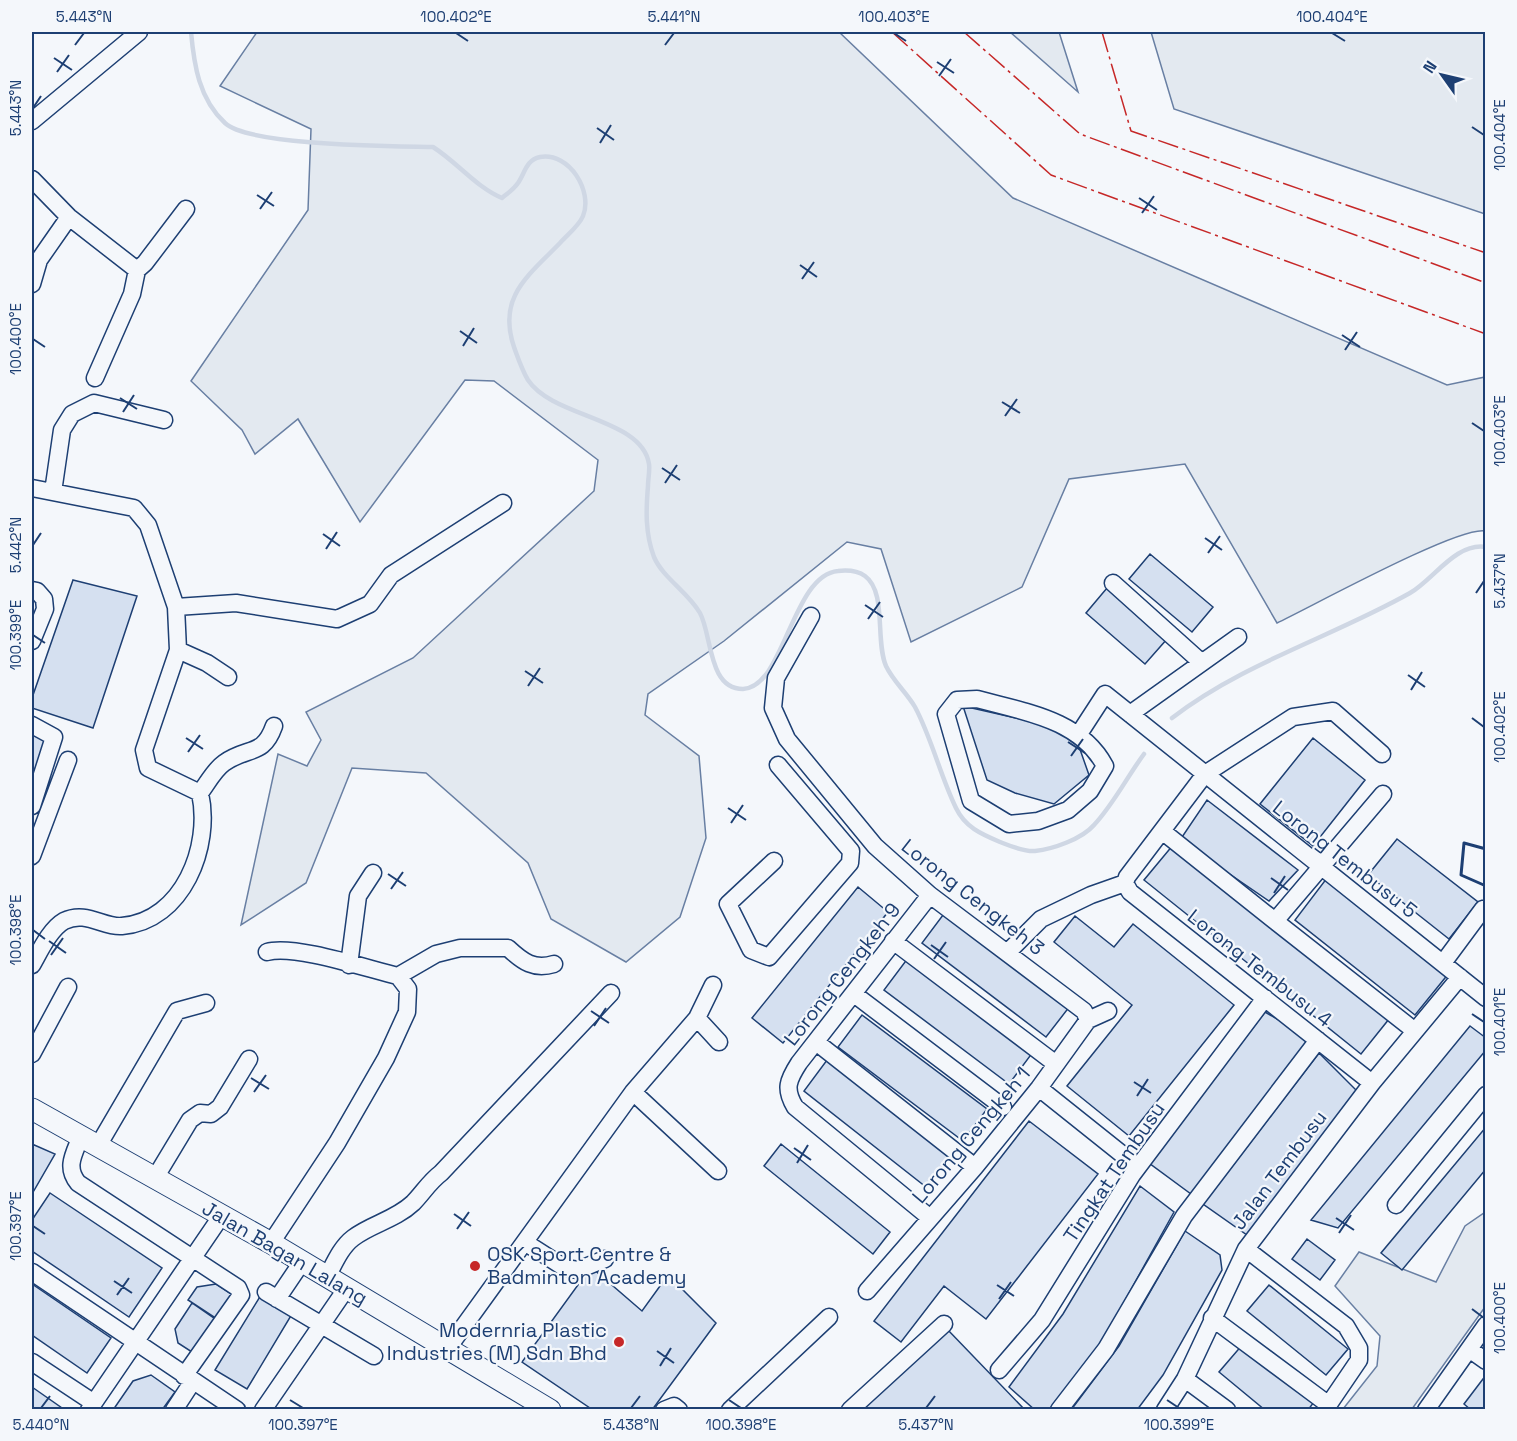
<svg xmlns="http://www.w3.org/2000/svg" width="1517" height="1441" viewBox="0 0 1517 1441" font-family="'Space Grotesk',sans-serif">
  <rect width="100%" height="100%" fill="#f4f7fb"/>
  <path fill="#e3e9f0" stroke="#687fa3" stroke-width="1.5" d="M257,32h582l174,166 434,187 38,-8v154c-27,-5 -174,76 -208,92l-92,-159 -116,15 -47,108 -111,55 -30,-93 -34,-7 -123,99 -76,53 -3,21 54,41 7,82 -26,79 -54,45 -75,-43 -23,-56 -102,-90 -74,-5 -46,115 -65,42 37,-171 29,12 14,-26 -15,-28 107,-54 181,-167 4,-31 -104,-79 -29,-1 -105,142 -62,-103 -43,35 -13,-24 -51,-49 117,-171 3,-81 -91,-43z
    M1010,32h49l19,60z
    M1151,32h334v182l-311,-105z
    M1484,1213l1,94 -73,102h-69l34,-43 3,-30 -45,-50 24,-34 77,30 29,-56z"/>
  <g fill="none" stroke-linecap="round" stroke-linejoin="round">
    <path stroke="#cfd7e4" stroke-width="4.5" d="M191,32c3,33 8,67 34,91 24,23 170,23 208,24 25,16 43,40 69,51 6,-5 12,-9 16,-15 7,-10 8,-23 22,-26 30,-5 53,35 43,59 -4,10 -16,19 -23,27 -32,33 -63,54 -46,104 4,11 8,23 14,33 25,38 114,38 121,84 1,6 -1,15 -1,22 -2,24 -3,47 6,71 9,21 34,35 46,56 12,22 8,76 43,76 41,-1 49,-114 95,-118 9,-1 20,0 27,5 22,16 10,65 21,90 7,15 21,27 29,41 17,32 25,68 41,101 9,19 25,26 44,34 10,4 24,10 35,9 18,-2 47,-12 59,-26 19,-20 33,-48 50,-71
      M1172,718c71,-55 160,-81 238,-125 23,-13 46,-51 76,-46"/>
  </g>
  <path fill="#d5e0f0" stroke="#1d3f73" stroke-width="1.5" d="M1150,554l63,53 -21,25 -63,-53z
    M73,580l64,16 -44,132 -61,-20v-10z
    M1107,588l60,51 -22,25 -59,-51z
    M963,706l102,23 11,9 13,37 -35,29 -39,-11 -28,-13z
    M32,734l14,6 -14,37z
    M1313,738l52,42 -52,66 -53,-42z
    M1207,800l91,70 -29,31 -89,-61z
    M1397,839l81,63 -29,37 -81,-64z
    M1173,845l216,174 -28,35 -217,-174z
    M1327,878l122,95 -34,42 -120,-95z
    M858,887l30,25 -105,131 -31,-25z
    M946,911l124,95 -24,31 -124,-94z
    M1075,916l39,31 19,-23 101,81 -105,131 -62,-50 65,-81 -78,-63z
    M908,958l125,94 -24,32 -125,-94z
    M1265,1012l47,27 -121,155 -42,-31z
    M862,1015l125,94 -24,32 -125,-94z
    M1470,1026l16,12v12l-148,178 -27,-8z
    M1319,1053l38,38 -110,144 -44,-31z
    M830,1056l123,97 -27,34 -122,-96z
    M1029,1121l69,53 -112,145 -42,-33 -43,56 -27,-21z
    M1486,1127v42l-84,101 -21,-17z
    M32,1144l23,10 -23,40z
    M781,1144l109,88 -17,22 -109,-88z
    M1140,1186l34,26 -71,128 -52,70h-16l-26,-23 54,-73z
    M50,1193l112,75 -33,49 -97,-66v-31z
    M1185,1231l35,24 2,15 -59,105 -26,35h-66l48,-64z
    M1307,1239l28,21 -15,20 -28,-21z
    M591,1267l51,44 26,-36 48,48 -64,87h-59l-71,-48z
    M32,1284l79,54 -24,35 -55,-38z
    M216,1284l20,13 -16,24 -32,-21 9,-13z
    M1269,1285l79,64 -22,26 -79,-64z
    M261,1295l31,19 -45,75 -32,-19z
    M192,1303l26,18 -23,33 -17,-11 -3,-14z
    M947,1329l78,81h-164z
    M1243,1344l71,58 -6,8h-43l-46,-38z
    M151,1375l24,17 -13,18h-49l20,-29z
    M1486,1375v35h-15l-7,-6z
    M32,1387l30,21 -1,2h-29z"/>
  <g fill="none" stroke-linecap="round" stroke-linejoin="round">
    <g stroke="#1d3f73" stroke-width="19">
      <path id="minor" d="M32,121l107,-89
        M32,179l37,38 68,53
        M32,284l7,-24 30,-43
        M95,378l37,-84 5,-24 8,-7 41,-54
        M32,488l102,20 14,17 28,82 2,43 -34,100 4,18 52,25c12,53 -17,128 -78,133 -18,2 -36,-16 -58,-5 -14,8 -24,30 -32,44
        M53,492l9,-62 10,-16 22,-11 70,17
        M1113,583l88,79
        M32,590l5,1 7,8 1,10 -13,32
        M176,607l60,-4 101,16 33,-15 21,-29 112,-72
        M811,616l-35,62 -3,30 14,31 88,107 55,49 154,116 4,9
        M178,650l29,13 21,14
        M977,699c47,13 103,20 128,67l-15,25 -22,19 -30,11 -29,3 -38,-23 -25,-87 11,-14z
        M1130,714l108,-77
        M32,725l22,12 -22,69
        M1079,734l26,-40 381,304
        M200,793c7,-9 14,-23 24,-30 24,-17 39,-6 50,-37
        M1383,794l-108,127 140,110
        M1162,831l113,90
        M32,856l36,-96
        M774,861l-46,43 23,46 18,7 81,-94 1,-12 -73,-86
        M1125,883l5,9 242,191
        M893,941l163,123
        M1009,951l32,-32 50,-24 34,-12 2,-6 78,-103 88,-57 40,-6 49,43
        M267,952c27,-8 101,17 131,24l38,-22 24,-6h48c15,14 26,22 46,16
        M1443,963l40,-54
        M349,965l9,-69 15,-23
        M854,994l149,113
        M697,1018l22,24
        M816,1042l159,125
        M32,1054l36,-67
        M1039,1088l99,79
        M633,1092l85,79
        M81,1136c-7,18 -16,31 -3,47l160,105 3,7 -57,81
        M98,1146l79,-135 29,-8
        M155,1178l35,-58 10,-7 11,1 9,-7 29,-48
        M1396,1205l90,-110
        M929,1217l-134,-110c-11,-18 -7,-27 4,-44l131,-168
        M271,1243l66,-100 49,-85 21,-46 1,-23 -10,-13
        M526,1243l39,25 13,2 27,-11
        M1246,1249l100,77 13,22v12l-34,50
        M32,1272l205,138
        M327,1277c7,-13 14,-30 26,-39 18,-14 42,-18 60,-35 10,-10 16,-21 28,-30l170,-180
        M867,1291l108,-124 64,-79 49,-68 20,-9
        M266,1292l108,64
        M277,1299l25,-37
        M1212,1318l117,87
        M448,1348l185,-256 64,-74 16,-33
        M1469,1349l17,12
        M32,1362l62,41
        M999,1370l43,-50 90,-145 133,-177
        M1185,1379l42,31
        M89,1410l133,-195
        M174,1410l19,-29
        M263,1410l83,-121
        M664,1410l10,-4 5,4
        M730,1410l99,-93
        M850,1410l94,-86
        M1059,1410l47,-61 78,-133 134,-176
        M1165,1410l20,-31 61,-130 126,-166 88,-106
        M1426,1410l60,-85"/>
    </g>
    <g stroke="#1d3f73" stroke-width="23">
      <path id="major" d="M32,1109l239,134 279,167"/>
    </g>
    <use href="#minor" stroke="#f4f7fb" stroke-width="16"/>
    <use href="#major" stroke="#f4f7fb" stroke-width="21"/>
    <path stroke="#1d3f73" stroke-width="3" d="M1486,849l-22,-6 -3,32 25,11"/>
    <path stroke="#c62828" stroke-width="1.5" stroke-dasharray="21 4.5 3 4.5" stroke-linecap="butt" d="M892,32l159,143 435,159
      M964,32l116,102 406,149
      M1102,32l29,99 355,122"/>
  </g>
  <path fill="none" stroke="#1d3f73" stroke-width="2" d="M456,33l12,8M894,33l12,8M1332,33l13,8M75,45l9,-12M665,45l9,-12M54,58l18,12M937,62l17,11M57,72l12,-17M939,76l12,-17M33,108l8,-12M1472,127l12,8M597,128l17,12M600,143l11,-18M257,195l17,11M1139,198l18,12M260,209l12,-17M1142,213l12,-17M800,265l17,12M802,279l12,-17M460,331l17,12M1342,335l18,12M33,339l12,8M463,346l11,-18M1345,350l12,-18M120,398l17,11M1002,402l18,11M123,412l11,-17M1005,416l12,-17M1472,423l12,8M662,468l18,12M665,483l12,-18M323,534l17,12M1205,538l17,12M33,545l8,-12M326,549l11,-17M1208,553l12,-17M1476,593l8,-12M865,605l18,12M868,619l12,-17M33,635l12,8M525,671l18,12M1408,675l17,12M528,686l12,-18M1411,690l11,-18M1472,718l12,9M186,738l17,11M1068,742l17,11M188,752l12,-17M1071,756l12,-17M728,808l18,12M731,823l12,-18M388,874l18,12M1271,878l17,12M391,889l12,-17M1274,893l11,-17M33,930l12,9M49,941l17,12M931,945l17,12M51,955l12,-17M934,959l12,-17M591,1011l18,12M1472,1014l12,8M594,1026l12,-18M251,1078l18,11M1134,1082l17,11M254,1092l12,-17M1137,1096l11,-17M794,1148l17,12M797,1163l11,-18M454,1214l17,12M1336,1218l18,12M33,1226l12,8M457,1229l12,-17M1339,1233l12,-18M114,1281l18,12M997,1285l17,11M117,1295l12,-17M999,1299l12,-17M1472,1309l12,9M657,1351l17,12M660,1366l11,-18M290,1400l13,8M729,1400l12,8M1167,1400l12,8M41,1408l9,-12M631,1408l9,-12M926,1408l9,-12"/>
  <g fill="#c62828" stroke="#f4f7fb" stroke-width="2">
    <circle cx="475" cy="1266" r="6"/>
    <circle cx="619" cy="1342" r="6"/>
  </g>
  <g text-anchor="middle" stroke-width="4.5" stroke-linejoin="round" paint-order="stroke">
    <g font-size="20" fill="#1d3f73" stroke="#f4f7fb">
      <text transform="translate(1345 859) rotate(38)" y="7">Lorong Tembusu 5</text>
      <text transform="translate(973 897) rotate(38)" y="7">Lorong Cengkeh 3</text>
      <text transform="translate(1260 968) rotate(38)" y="7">Lorong Tembusu 4</text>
      <text transform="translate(842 974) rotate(-52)" y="7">Lorong Cengkeh 9</text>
      <text transform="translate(971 1135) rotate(-50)" y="7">Lorong Cengkeh 1</text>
      <text transform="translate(1279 1170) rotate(-53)" y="7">Jalan Tembusu</text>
      <text transform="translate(1114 1172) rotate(-56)" y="7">Tingkat Tembusu</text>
      <text transform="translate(285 1253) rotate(30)" y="7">Jalan Bagan Lalang</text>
    </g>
    <g font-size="20" fill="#1d3f73" stroke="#f4f7fb" text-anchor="start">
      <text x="487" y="1261">OSK Sport Centre &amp;<tspan x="487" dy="23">Badminton Academy</tspan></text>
      <text x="607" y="1337" text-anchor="end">Modernria Plastic<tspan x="607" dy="23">Industries (M) Sdn Bhd</tspan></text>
    </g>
  </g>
  <rect width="1517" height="1441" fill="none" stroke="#f4f7fb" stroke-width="66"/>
  <g transform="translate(1442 75) rotate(304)" stroke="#f4f7fb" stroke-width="4.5" paint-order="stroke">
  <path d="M0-4.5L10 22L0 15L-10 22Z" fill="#1d3f73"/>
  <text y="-9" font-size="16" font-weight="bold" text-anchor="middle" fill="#1d3f73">N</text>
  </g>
  <rect x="33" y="33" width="1451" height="1375" fill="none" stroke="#1d3f73" stroke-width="2"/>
  <g font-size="15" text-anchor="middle" fill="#1d3f73">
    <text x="84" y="22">5.443°N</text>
    <text x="456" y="22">100.402°E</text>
    <text x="674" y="22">5.441°N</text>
    <text x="894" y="22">100.403°E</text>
    <text x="1332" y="22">100.404°E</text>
    <text transform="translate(16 108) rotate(-90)" y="5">5.443°N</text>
    <text transform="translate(1500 135) rotate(-90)" y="5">100.404°E</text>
    <text transform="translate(16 339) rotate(-90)" y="5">100.400°E</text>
    <text transform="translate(1500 431) rotate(-90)" y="5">100.403°E</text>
    <text transform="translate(16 545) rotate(-90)" y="5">5.442°N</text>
    <text transform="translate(1500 581) rotate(-90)" y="5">5.437°N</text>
    <text transform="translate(16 635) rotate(-90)" y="5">100.399°E</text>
    <text transform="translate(1500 727) rotate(-90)" y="5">100.402°E</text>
    <text transform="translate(16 930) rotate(-90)" y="5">100.398°E</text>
    <text transform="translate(1500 1022) rotate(-90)" y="5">100.401°E</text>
    <text transform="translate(16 1226) rotate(-90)" y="5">100.397°E</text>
    <text transform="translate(1500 1318) rotate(-90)" y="5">100.400°E</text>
    <text x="41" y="1430">5.440°N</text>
    <text x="303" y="1430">100.397°E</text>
    <text x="631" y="1430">5.438°N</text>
    <text x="741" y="1430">100.398°E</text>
    <text x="926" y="1430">5.437°N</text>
    <text x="1179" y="1430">100.399°E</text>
  </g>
</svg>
